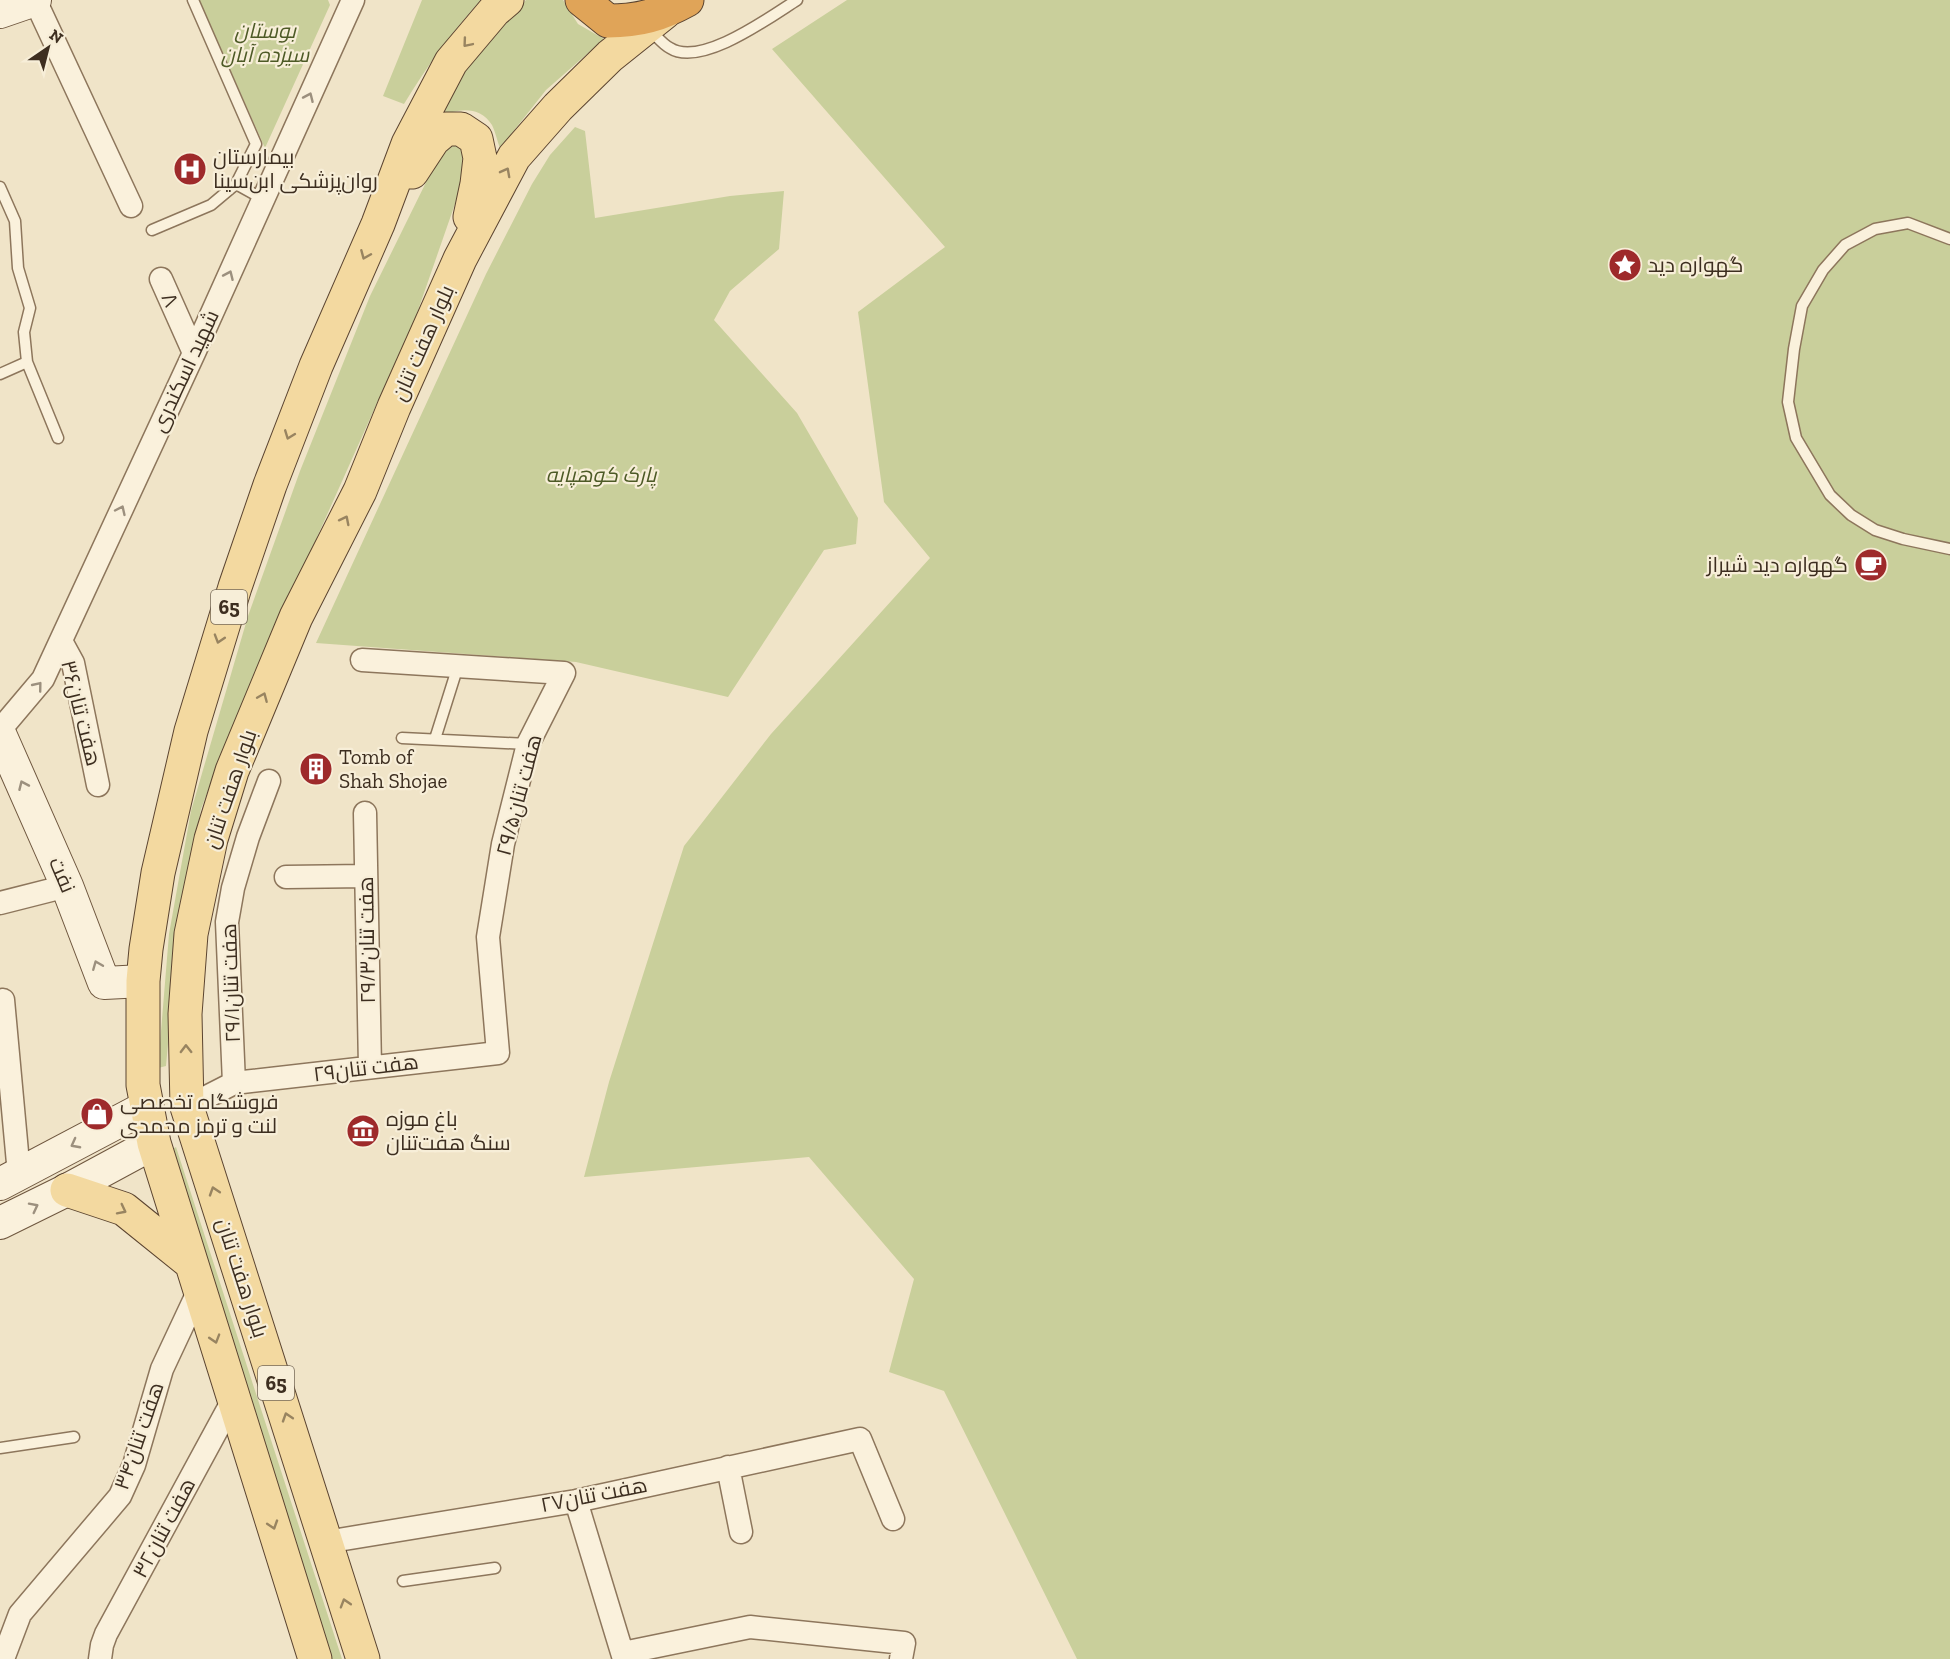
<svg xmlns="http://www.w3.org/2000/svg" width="1950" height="1659" viewBox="0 0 1950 1659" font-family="'Zilla Slab',Cairo,serif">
  <rect width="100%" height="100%" fill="#f0e4c8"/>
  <path fill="#c9cf9b" d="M199,0h129l2,5 -65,143z
    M422,0h59c-29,32 -54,66 -77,104l-21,-8z
    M526,0h37l15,24 26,15 -58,51 -46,58c-3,-8 -5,-17 -8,-23 -14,-22 -38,-15 -57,-7l31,-48z
    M847,0h1103v1659h-873l-133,-268 -55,-19 25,-93 -105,-122 -225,20 25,-95 75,-236 87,-112 159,-176 -46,-56 -26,-190 87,-65 -173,-198z
    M575,127l10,4 10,87 135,-22 54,-5 -5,58 -49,42 -16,29 83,93 61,105 -2,26 -32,6 -96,147 -152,-35 -260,-19 170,-369 46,-90 18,-29z
    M462,142l10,13 -56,161 -184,411 -31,82 -23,125 -12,132 -8,2 11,-134 22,-123 57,-195 52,-145 70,-175 67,-136 10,-16z
    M176,1147l166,512h-11l-162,-508z"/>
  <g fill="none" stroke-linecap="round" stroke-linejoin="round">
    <g stroke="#8d765c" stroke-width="13">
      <path id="lane" d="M649,29c7,6 13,15 21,19 31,20 100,-31 127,-48
        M236,184l27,15
        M0,187l15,34 3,47 12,40 -6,24 3,30 31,76
        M152,230l59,-25 25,-21 20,-40 -63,-144
        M1950,239l-42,-16 -33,6 -30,16 -22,25 -21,36 -8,43 -6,53 8,36 34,57 21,20 24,15 28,9 47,10
        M0,374l27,-12
        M402,738l126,6
        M435,739l23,-73
        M0,1448l74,-11
        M403,1581l92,-13"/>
    </g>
    <g stroke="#8d765c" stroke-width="25">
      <path id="street" d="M35,0l96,206
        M161,279l33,74
        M61,641l12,22 25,122
        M0,730l43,-51 151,-326 159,-353
        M365,813l5,254
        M286,877l80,-1
        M0,903l67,-17
        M3,1000l16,174
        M234,1083l-7,-161 6,-34 15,-51 21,-56
        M187,1107l47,-24 264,-30 -10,-116 15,-93 25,-100 36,-71 -202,-13
        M728,1467l13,65
        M576,1501l48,158
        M326,1542l250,-41 284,-62 33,80
        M623,1653l127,-26 154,16 -3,16
        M3,1659l17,-45 100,-118 14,-31 28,-96 37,-79
        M100,1659l2,-14 4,-11 127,-234"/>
    </g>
    <g stroke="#6f573f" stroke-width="34">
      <path id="secondary" d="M0,12l35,-12
        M0,734l67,152 37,97 39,-2
        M0,1184l146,-77
        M0,1223l67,-33 87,-47"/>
    </g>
    <g stroke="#5b4430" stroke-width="35">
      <path id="primary" d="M412,172l21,-32 13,-11h15l15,10 4,19 -3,26 -7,33
        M67,1190l57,19 67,54
        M315,1659l-161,-516 -11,-58v-104l3,-32 12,-76 33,-142 44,-144 35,-102 46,-119 62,-142 30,-80 43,-82 43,-51 13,-11
        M363,1659l-176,-552 -2,-93 6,-80 20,-95 21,-68 64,-154 64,-126 34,-84 66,-148 54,-102 44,-50 52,-51 55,-44"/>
    </g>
    <g stroke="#5b4430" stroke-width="35">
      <path id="highway" d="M582,0l26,21c31,0 52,-6 79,-21"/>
    </g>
    <use href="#lane" stroke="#faf1dc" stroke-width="10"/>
    <use href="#street" stroke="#faf1dc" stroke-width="22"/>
    <use href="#secondary" stroke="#faf1dc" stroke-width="32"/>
    <use href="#primary" stroke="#f3d9a0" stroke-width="33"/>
    <use href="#highway" stroke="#e0a458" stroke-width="33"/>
  </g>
  <defs><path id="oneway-chevron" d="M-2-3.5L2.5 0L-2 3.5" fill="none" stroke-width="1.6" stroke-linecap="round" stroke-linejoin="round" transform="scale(1.5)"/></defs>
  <g stroke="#988460">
    <use href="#oneway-chevron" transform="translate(467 43) rotate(130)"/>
    <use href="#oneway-chevron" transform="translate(506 172) rotate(-62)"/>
    <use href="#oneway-chevron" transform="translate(365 255) rotate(113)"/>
    <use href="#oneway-chevron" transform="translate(289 435) rotate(111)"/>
    <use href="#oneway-chevron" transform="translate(345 520) rotate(-63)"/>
    <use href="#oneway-chevron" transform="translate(219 639) rotate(107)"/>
    <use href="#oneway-chevron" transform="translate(263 697) rotate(-67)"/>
    <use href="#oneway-chevron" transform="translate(186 1049) rotate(-91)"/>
    <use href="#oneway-chevron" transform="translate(214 1191) rotate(-108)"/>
    <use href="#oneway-chevron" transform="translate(122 1210) rotate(27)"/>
    <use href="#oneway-chevron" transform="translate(215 1339) rotate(73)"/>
    <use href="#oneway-chevron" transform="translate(287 1417) rotate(-108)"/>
    <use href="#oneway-chevron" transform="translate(273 1525) rotate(72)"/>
    <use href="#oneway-chevron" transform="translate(345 1603) rotate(-107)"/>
  </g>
  <g stroke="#9c907e">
    <use href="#oneway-chevron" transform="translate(309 97) rotate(-66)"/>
    <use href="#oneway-chevron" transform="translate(229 275) rotate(-66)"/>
    <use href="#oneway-chevron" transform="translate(121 510) rotate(-65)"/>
    <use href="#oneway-chevron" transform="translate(38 686) rotate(-51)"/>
    <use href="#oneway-chevron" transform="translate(23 785) rotate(-114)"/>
    <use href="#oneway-chevron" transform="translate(97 965) rotate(-112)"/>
    <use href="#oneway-chevron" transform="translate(75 1144) rotate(152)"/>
    <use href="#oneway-chevron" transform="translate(34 1207) rotate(-27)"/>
  </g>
  <defs>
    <g id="hospital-disc" transform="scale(1.725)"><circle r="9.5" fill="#9e2a2b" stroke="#f7eed8"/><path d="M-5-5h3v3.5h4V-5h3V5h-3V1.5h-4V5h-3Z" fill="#fff"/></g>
    <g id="sight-disc" transform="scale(1.725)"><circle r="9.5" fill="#9e2a2b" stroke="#f7eed8"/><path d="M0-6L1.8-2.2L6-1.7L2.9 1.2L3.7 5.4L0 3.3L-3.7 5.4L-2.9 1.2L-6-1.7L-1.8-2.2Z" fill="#fff"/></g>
    <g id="cafe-disc" transform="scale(1.725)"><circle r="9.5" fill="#9e2a2b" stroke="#f7eed8"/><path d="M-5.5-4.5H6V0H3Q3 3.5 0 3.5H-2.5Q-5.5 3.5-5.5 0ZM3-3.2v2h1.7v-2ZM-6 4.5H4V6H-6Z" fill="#fff"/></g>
    <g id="building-disc" transform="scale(1.725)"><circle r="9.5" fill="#9e2a2b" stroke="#f7eed8"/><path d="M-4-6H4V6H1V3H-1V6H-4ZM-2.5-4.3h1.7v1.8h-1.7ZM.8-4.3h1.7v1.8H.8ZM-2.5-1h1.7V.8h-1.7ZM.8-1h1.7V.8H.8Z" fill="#fff"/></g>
    <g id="shop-disc" transform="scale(1.725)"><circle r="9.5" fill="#9e2a2b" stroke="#f7eed8"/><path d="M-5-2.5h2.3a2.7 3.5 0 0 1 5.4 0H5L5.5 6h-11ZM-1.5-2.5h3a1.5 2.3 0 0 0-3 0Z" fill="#fff"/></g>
    <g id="museum-disc" transform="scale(1.725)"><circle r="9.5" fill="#9e2a2b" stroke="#f7eed8"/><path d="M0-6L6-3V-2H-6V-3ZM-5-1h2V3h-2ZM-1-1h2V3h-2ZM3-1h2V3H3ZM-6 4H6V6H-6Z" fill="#fff"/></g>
  </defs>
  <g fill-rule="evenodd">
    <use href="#hospital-disc" x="190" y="169"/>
    <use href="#sight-disc" x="1625" y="265"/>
    <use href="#cafe-disc" x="1871" y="565"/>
    <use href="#building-disc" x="316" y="769"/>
    <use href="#shop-disc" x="97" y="1114"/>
    <use href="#museum-disc" x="363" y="1131"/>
  </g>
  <g text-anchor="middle" stroke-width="4.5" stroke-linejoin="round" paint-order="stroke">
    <g fill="#f7eed8" stroke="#756857" stroke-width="1.5">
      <rect x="211" y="590" width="36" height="34" rx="4.5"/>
      <rect x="258" y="1366" width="36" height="34" rx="4.5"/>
    </g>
    <g font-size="20" font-weight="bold" fill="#3d2e20">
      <text x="229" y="614">65</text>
      <text x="276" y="1390">65</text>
    </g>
    <g font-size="21" font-style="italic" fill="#4d5a26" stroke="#f7eed8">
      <text x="265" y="38">بوستان<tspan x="265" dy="24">سیزده آبان</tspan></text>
      <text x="601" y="482">پارک کوهپایه</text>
    </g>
    <g font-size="21" fill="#3d2e20" stroke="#f7eed8" text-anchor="start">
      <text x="213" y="164">بیمارستان<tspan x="213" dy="24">روان‌پزشکی ابن‌سینا</tspan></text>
      <text x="1648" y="272">گهواره دید</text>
      <text x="1848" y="572" text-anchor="end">گهواره دید شیراز</text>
      <text x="339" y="764">Tomb of<tspan x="339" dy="24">Shah Shojae</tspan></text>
      <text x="120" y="1109">فروشگاه تخصصی<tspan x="120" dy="24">لنت و ترمز محمدی</tspan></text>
      <text x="386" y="1126">باغ‌ موزه<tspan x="386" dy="24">سنگ هفت‌تنان</tspan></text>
    </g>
    <g font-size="21" fill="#3d2e20" stroke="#f7eed8">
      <text transform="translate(170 300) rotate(66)" y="7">۸</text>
      <text transform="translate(423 343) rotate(-66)" y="7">بلوار هفت تنان</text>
      <text transform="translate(185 371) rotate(-65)" y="7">شهید اسکندری</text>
      <text transform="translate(81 713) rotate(76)" y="7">هفت تنان۳۶</text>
      <text transform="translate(230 789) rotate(-71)" y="7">بلوار هفت تنان</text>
      <text transform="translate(519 795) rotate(-75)" y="7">۲۹/۵هفت تنان</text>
      <text transform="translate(62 875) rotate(67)" y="7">نفت</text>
      <text transform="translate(367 940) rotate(-91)" y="7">۲۹/۳هفت تنان</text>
      <text transform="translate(231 983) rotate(-92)" y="7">۲۹/۱هفت تنان</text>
      <text transform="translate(366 1068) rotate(-7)" y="7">هفت تنان۲۹</text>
      <text transform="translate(242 1278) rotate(72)" y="7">بلوار هفت تنان</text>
      <text transform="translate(139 1436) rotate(-71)" y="7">هفت تنان۳۴</text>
      <text transform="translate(594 1495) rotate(-11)" y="7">هفت تنان۲۷</text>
      <text transform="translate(164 1528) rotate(-62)" y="7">هفت تنان۳۲</text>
    </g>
  </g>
  <g transform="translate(48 48) rotate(35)" stroke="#f7eed8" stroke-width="4.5" paint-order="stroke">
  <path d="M0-4.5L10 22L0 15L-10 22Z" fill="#3d2e20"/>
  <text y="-9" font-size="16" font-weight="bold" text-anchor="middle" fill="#3d2e20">N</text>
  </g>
</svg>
